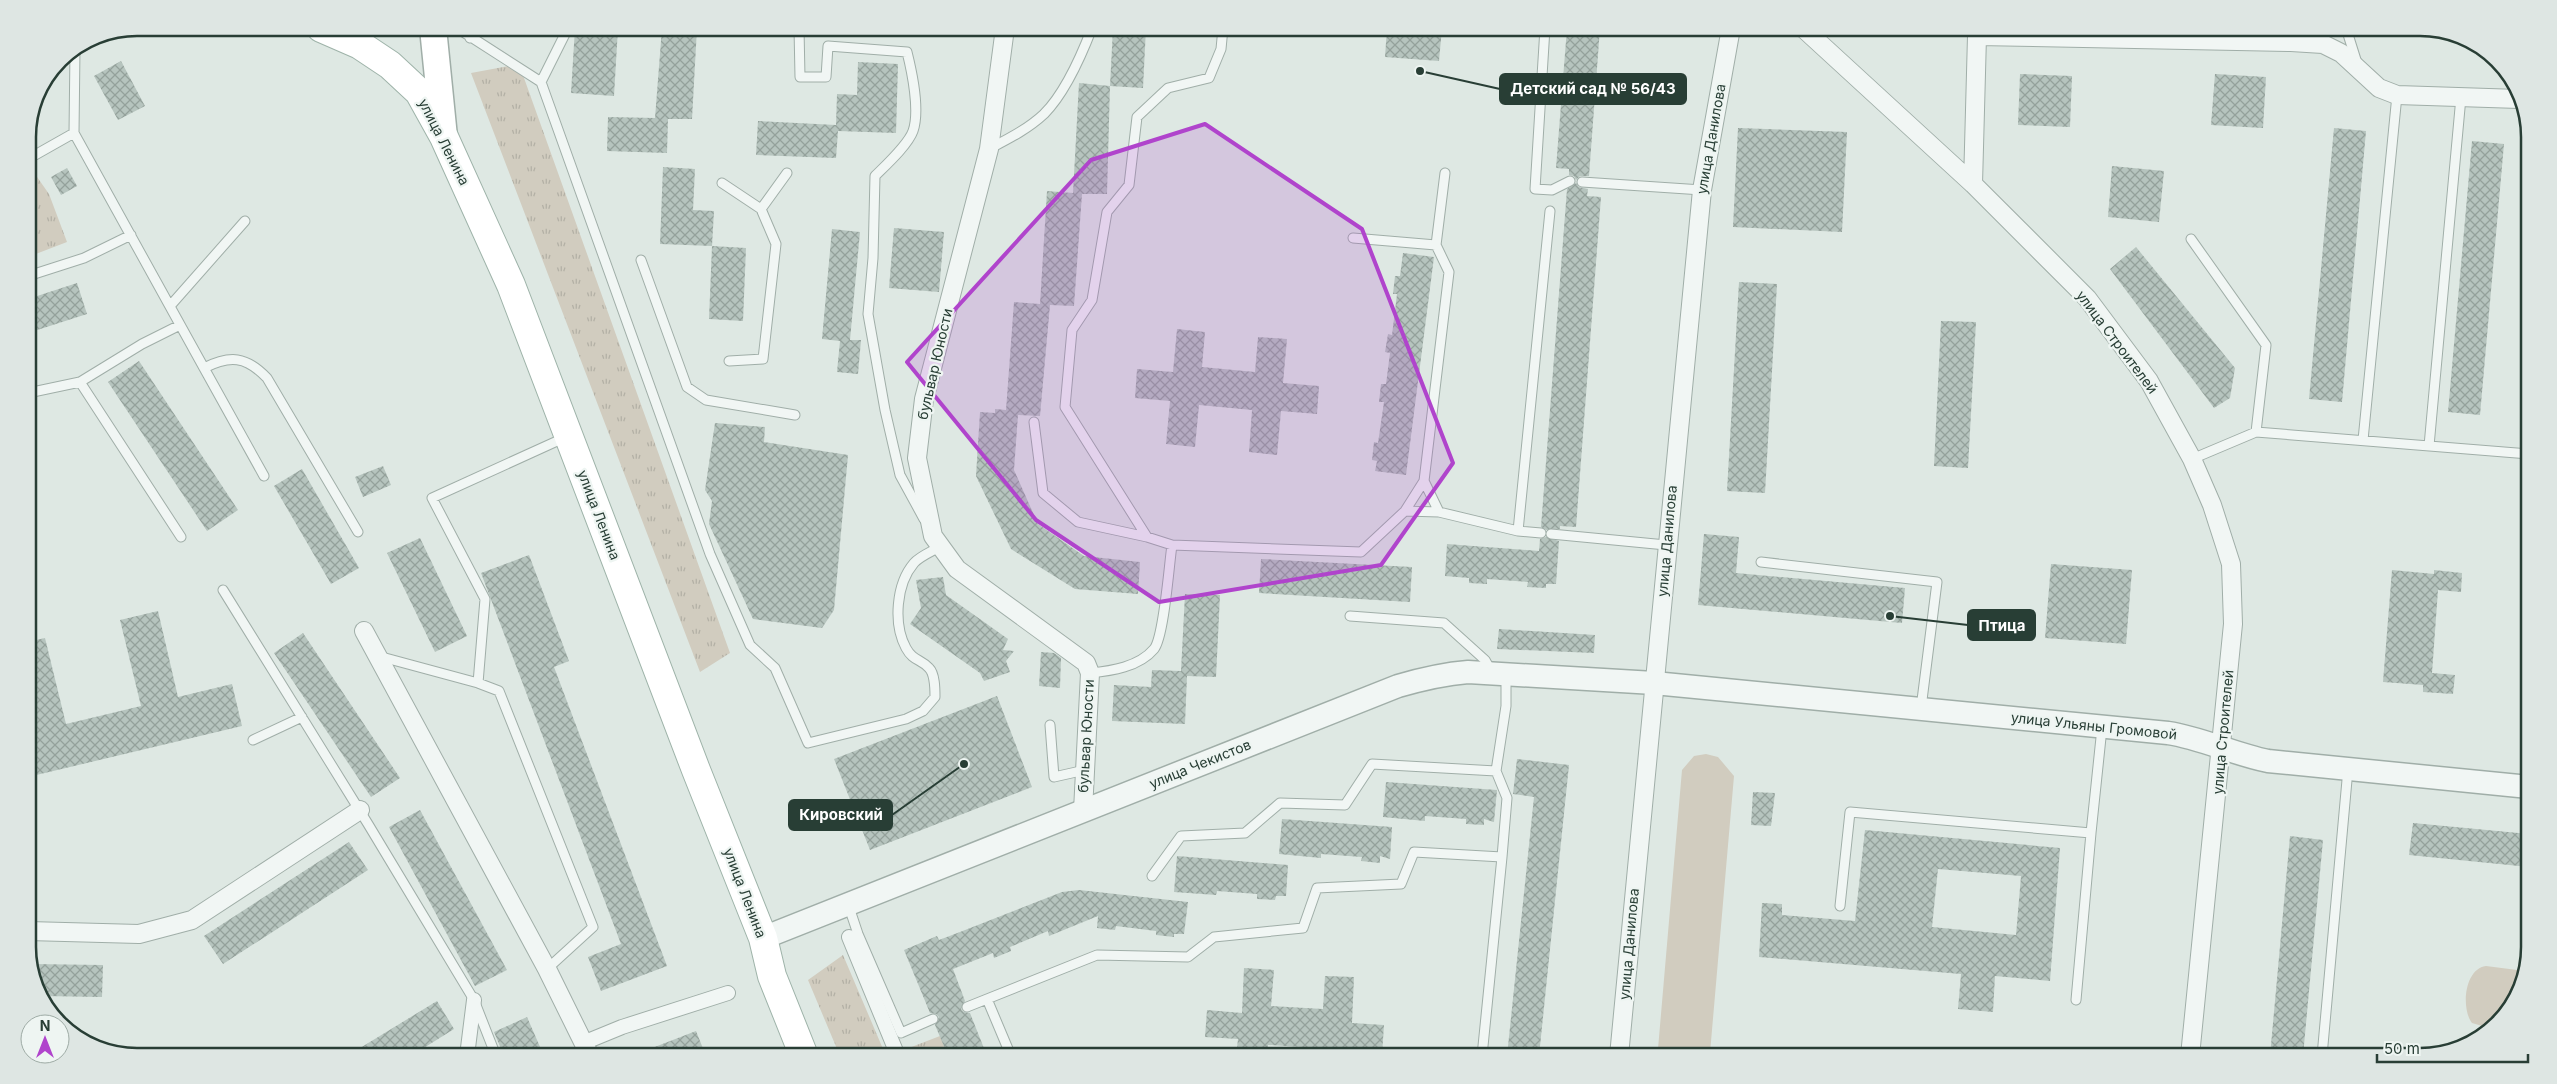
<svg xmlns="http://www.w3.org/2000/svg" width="2557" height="1084" viewBox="0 0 2557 1084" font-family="Inter,sans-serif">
  <defs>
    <pattern id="grass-tufts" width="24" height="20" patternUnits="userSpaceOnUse" patternTransform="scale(1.25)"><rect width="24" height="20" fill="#d1ccbf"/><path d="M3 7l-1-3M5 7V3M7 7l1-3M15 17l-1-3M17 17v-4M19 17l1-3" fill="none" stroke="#b3b0a5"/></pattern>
    <pattern id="building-cross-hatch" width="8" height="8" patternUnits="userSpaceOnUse" patternTransform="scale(1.25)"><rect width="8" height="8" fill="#b6c4be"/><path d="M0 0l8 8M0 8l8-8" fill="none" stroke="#94a19b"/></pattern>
  </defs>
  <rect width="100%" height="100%" fill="#dee8e3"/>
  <path fill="url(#grass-tufts)" d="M519,64l211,589 -30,19 -229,-599z
    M35,174l14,20 18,48 -39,15v-79z
    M843,955l43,101h-46l-32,-76z
    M940,1036l8,20h-60z"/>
  <path fill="#d1ccbf" d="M1706,754l12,3 16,19 -24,277 -52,-4 24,-279 12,-14z
    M2486,966l39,5 -4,17 -32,40 -17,-5c-11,-14 -8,-54 14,-57z"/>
  <path fill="url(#building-cross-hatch)" fill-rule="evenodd" d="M575,28h43l-4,68 -43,-3z
    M662,28h35l-5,91h-24l-1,34 -60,-2 1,-34 47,1z
    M1113,28h33l-3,60 -33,-2z
    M1387,28h55l-3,33 -54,-4z
    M1567,28h33l-11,148h-9l-4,4 -2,-4 -5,-1v-6l-13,-1z
    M121,61l24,45 -27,14 -24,-44z
    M858,62l40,2 -2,69 -58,-2 -2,27 -80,-3 2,-34 78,4 1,-31 20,1z
    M2020,74l52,2 -2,51 -52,-2z
    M2215,74l51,3 -3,51 -52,-3z
    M1079,83l31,3 -3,108h-25l-8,112 -24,-1 -10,111 -22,-1 -4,55 24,54 46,32 56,6 -2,32 -63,-5 -64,-40 -35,-73 4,-64 15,1v-4l11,1 8,-108 26,2 7,-113 26,2z
    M1738,128l109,4 -5,100 -109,-5z
    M2334,128l32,3 -24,271 -33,-3z
    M2472,141l32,3 -24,271 -32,-3z
    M2112,166l52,5 -5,51 -51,-5z
    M663,167l32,2 -2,41 21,1 -2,35 -52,-2z
    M67,168l10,18 -16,9 -10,-18z
    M1576,183l3,4 9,2 -1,7 14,1 -25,330 -16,-1v3l-14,1 -5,-3 26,-338z
    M894,228l50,4 -5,60 -50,-4z
    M832,229l28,3 -10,108h11l-3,34 -21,-2 3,-31 -18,-2z
    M712,246l34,2 -3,73 -34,-2z
    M2136,247l99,121 -5,30 -16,10 -104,-139z
    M1403,253l31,4 -28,218 -31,-4 2,-10 -5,-1 2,-18 4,1 6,-41h-5l2,-18h5l4,-31 -5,-1 3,-18 4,1 5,-41h-4l2,-18h5z
    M1739,282l38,2 -12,209 -38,-2z
    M77,283l10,31 -59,19v-34z
    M1941,321l35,1 -8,146 -34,-2z
    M1177,329l28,3 -3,35 53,5 3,-35 29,2 -4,44 36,3 -2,28 -36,-3 -4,44 -28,-3 3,-42 -53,-5 -4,42 -29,-3 4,-43 -35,-3 2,-29 36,3z
    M139,361l99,149 -31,21 -99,-149z
    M715,423l50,4 -1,15 84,13 -14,155 -12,18 -69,-9 -44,-95 3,-23 -7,-11z
    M383,466l8,19 -28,12 -8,-20z
    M302,469l57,99 -28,16 -57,-98z
    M1704,534l35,3 -3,36 169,15 -3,35 -204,-18z
    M1546,537l13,4 -3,43h-10v4l-19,-1 1,-5 -41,-3v5l-18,-1v-5l-24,-2 2,-32 92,7 1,-12z
    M420,538l47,98 -32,16 -48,-99z
    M529,555l40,106 -15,6 113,299 -66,25 -13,-34 33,-13 -140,-371z
    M1261,559l151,8 -2,35 -151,-9z
    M2051,564l81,6 -6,74 -81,-6z
    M2392,570l42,4v-4l28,3 -1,19 -23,-2 -6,83 23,2 -2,19 -30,-2v-7l-40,-3z
    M943,577l3,18 62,44 -5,11 11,1 -8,10 4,11 -26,9 -4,-8 -70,-49 11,-16 -5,-28z
    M1185,594l35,1 -4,82 -29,-1 -2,48 -73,-3 2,-36 37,2 1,-17 29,1z
    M158,611l20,86 54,-13 10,42 -214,51v-135l17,-4 21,86 75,-18 -21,-86z
    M1499,629l96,6 -1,18 -97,-4z
    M303,633l97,145 -29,19 -97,-144z
    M1041,652l13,1 7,5 -1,30 -21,-2z
    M997,696l35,91 -162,63 -36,-91z
    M1517,759l52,6 -30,291h-32l27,-259 -21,-3z
    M1386,782l111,8 -3,32 -10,-3v6l-18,-1v-5l-41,-3v5l-42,-4z
    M1753,792l22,1 -4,33 -20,-1z
    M420,810l87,160 -32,16 -86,-159z
    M1282,819l110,8 -2,32 -10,-3v7l-19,-2 1,-4 -41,-3v4l-42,-4z
    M2413,823l116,11v33l-120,-12z
    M1865,830l195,18 -10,133 -55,-5 -2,36 -35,-3 3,-35 -202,-17 3,-54 20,1v11l73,6zM1938,869l83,7 -5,59 -84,-8z
    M2290,836l33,4 -20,216h-33z
    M349,842l19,28 -145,94 -19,-28z
    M1177,856l111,9 -2,31h-10l-1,4 -18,-1v-5l-40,-3 -1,4 -42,-3z
    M1079,890l109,12 -4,32h-10v3l-18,-2v-4l-40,-5 -1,4 -18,-2 1,-12 -49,20 -1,-5 -38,16 1,4 -17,7 -1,-5 -40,16 12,32 -4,8 3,3 6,1 17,43h-39l-13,-31 4,-8 -3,-3 -6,-1 -26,-63 33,-14 2,4 21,-8 102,-40z
    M31,964l72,1 -1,32 -59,-1z
    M1244,968l30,2 -3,36 52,3 2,-33 29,1 -2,46 32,2 -2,30 -34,-2v3h-30v-8l-50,-3v11h-32l2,-17 -33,-2 2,-27 35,3z
    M437,1001l17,28 -43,27h-64z
    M527,1017l17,39h-40l-10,-24z
    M696,1031l10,25h-71l-1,-1z"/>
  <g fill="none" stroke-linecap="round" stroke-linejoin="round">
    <g stroke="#a0aea8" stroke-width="11">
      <path id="service" d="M457,28l84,54 169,472 40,91 25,23 33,75 98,-24 17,-8 12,-14c0,-8 0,-23 -6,-29 -8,-9 -16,-7 -23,-20 -13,-24 -10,-64 8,-85 6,-7 19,-12 27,-17
        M799,28l1,49h26l2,-31 79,6c5,20 13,59 6,79 -5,14 -27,34 -38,45l-2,82 -5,56 17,96 15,65 24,44
        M1545,28l-10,161 17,1 18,-9
        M2346,28l11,35
        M470,38l3,-10
        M75,49l-1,84 130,235c26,-13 42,-12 63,10l91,154
        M541,82l27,-54
        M989,149c19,-10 39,-20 55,-35 20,-20 38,-60 48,-86
        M28,159l46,-26
        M1582,182l120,8
        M722,183l39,26 26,-36
        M1353,238l83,7 13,27 -25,209 -19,30
        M2191,239l75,106 -10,87
        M1436,245l9,-72
        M641,260l46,127 19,13 89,15
        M28,276l56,-18 47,-23
        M170,306l75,-85
        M729,361l34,-2 13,-115 -15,-35
        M204,368l60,108
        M80,382l62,-38 38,-19
        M28,393l52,-11 101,155
        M1034,422l9,71 35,29 69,15 25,8 189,7 44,-41 34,1 79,19 23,2
        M2363,440l34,-345
        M2429,446l32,-349
        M2192,459l64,-27 273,22
        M1424,481l15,31
        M1518,531l32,-320
        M1551,534l115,11
        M1147,537l-82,-130 7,-77 20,-30 15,-88 22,-27 8,-68 31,-29 41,-10 12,-29 2,-21
        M1761,562l176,20 -16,126
        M223,590l145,234 106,176 22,56
        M1350,616l94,7 41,37 6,11
        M378,656l100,27 21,8 94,236 -46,42
        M1090,673c21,-2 49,-6 64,-24 10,-12 15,-84 18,-104
        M478,683l7,-84 -53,-101 134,-61
        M1050,725l4,52 31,-7
        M253,740l49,-23
        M1152,876l29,-40 64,-3 35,-30 65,2 27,-41 124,7 10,-65v-31
        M848,904l10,30 43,99 32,-14
        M1840,906l10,-94 241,21 11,-105
        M987,999l24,57
        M2076,1000l15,-167
        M967,1007l130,-52 91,2 26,-20 89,-9 14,-40 84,-4 13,-32 88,5 5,-59 -11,-27
        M1482,1056l20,-199
        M2322,1056l26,-287"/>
    </g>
    <g stroke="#a0aea8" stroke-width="16">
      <path id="pedestrian" d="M849,937l49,119
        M583,1043l39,-16 106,-34
        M467,1056l7,-56"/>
    </g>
    <g stroke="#a0aea8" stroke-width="20">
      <path id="minor" d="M1005,28l-16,121 -65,250 -7,59 16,78 24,33 129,94 4,10 -7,138
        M1803,28l170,156 114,114 62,83 43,78 20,46 19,59 2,60 -43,432
        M1973,184l4,-148 314,6 32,2 18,9 38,35 18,7 122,4
        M364,631l183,338 43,87
        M28,931l111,3 53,-14 168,-110
        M1619,1056l83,-866 29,-162"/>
    </g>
    <g stroke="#a0aea8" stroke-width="25">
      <path id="tertiary" d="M763,938l635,-252c24,-7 45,-12 70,-14l186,11 514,50c34,5 65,21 100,28l261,26"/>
    </g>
    <g stroke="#a0aea8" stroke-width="29">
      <path id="secondary" d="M433,28l11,109"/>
    </g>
    <g stroke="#9eb3a9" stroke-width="30">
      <path id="primary" d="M321,28l39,17 30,20 29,27 25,45 67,148 185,485 67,168 9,38 32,80"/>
    </g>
    <use href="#service" stroke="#f1f6f4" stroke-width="9"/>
    <use href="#pedestrian" stroke="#f1f6f4" stroke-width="14"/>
    <use href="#minor" stroke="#f1f6f4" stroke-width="18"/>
    <use href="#tertiary" stroke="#f1f6f4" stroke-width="22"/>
    <use href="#secondary" stroke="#fff" stroke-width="26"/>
    <use href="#primary" stroke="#fff" stroke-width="28"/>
  </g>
  <path fill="#b044cc" fill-opacity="0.2" stroke="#b044cc" stroke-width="4" stroke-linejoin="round" d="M1205,124l157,105 91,234 -72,102 -222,37 -123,-82 -129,-158 184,-202z"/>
  <g text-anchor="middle" stroke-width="4.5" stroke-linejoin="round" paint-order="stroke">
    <g font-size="14" fill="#283e35" stroke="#eef5f2">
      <text transform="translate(1711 139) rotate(-80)" y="5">улица Данилова</text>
      <text transform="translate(444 142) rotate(63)" y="5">улица Ленина</text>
      <text transform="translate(2117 342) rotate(53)" y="5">улица Строителей</text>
      <text transform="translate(935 364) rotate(-77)" y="5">бульвар Юности</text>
      <text transform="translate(599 515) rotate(69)" y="5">улица Ленина</text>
      <text transform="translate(1667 541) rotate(-85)" y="5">улица Данилова</text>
      <text transform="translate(2094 726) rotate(6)" y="5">улица Ульяны Громовой</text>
      <text transform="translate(2223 732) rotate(-85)" y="5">улица Строителей</text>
      <text transform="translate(1086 736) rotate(-87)" y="5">бульвар Юности</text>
      <text transform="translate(1200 764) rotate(-22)" y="5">улица Чекистов</text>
      <text transform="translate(745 893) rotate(69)" y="5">улица Ленина</text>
      <text transform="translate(1629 944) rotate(-85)" y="5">улица Данилова</text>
    </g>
  </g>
  <path d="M0 0H2557V1084H0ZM137 36H2420A101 101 0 0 1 2521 137V947A101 101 0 0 1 2420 1048H137A101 101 0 0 1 36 947V137A101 101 0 0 1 137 36Z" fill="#dee6e3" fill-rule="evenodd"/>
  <path fill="none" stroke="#283e35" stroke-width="2.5" d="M137 36H2420A101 101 0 0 1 2521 137V947A101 101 0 0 1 2420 1048H137A101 101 0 0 1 36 947V137A101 101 0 0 1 137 36Z"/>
  <path fill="none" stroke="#283e35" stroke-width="2" d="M1420 71L1500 89M1890 616L1968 625M964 764L892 815"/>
  <g fill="#283e35" stroke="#eef5f2" stroke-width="2">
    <circle cx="1420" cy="71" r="5"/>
    <circle cx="1890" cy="616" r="5"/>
    <circle cx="964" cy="764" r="5"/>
  </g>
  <g fill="#283e35" stroke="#283e35" stroke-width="2">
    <rect x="1500" y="74" width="186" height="30" rx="5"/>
    <rect x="1968" y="610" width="67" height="30" rx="5"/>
    <rect x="789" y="800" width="103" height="30" rx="5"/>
  </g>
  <g font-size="15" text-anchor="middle" font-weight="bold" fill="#fff">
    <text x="1593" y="94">Детский сад № 56/43</text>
    <text x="2002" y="631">Птица</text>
    <text x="841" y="820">Кировский</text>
  </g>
  <g transform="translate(45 1039)"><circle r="24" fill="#eef5f2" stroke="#9faca6"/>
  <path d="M0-4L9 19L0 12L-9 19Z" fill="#b044cc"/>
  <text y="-8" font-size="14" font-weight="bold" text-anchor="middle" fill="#283e35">N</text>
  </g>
  <path d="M2377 1054v8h151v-8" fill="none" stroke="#283e35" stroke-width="2.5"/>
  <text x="2384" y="1054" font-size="15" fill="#283e35" stroke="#eef5f2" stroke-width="4" paint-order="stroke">50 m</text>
</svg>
